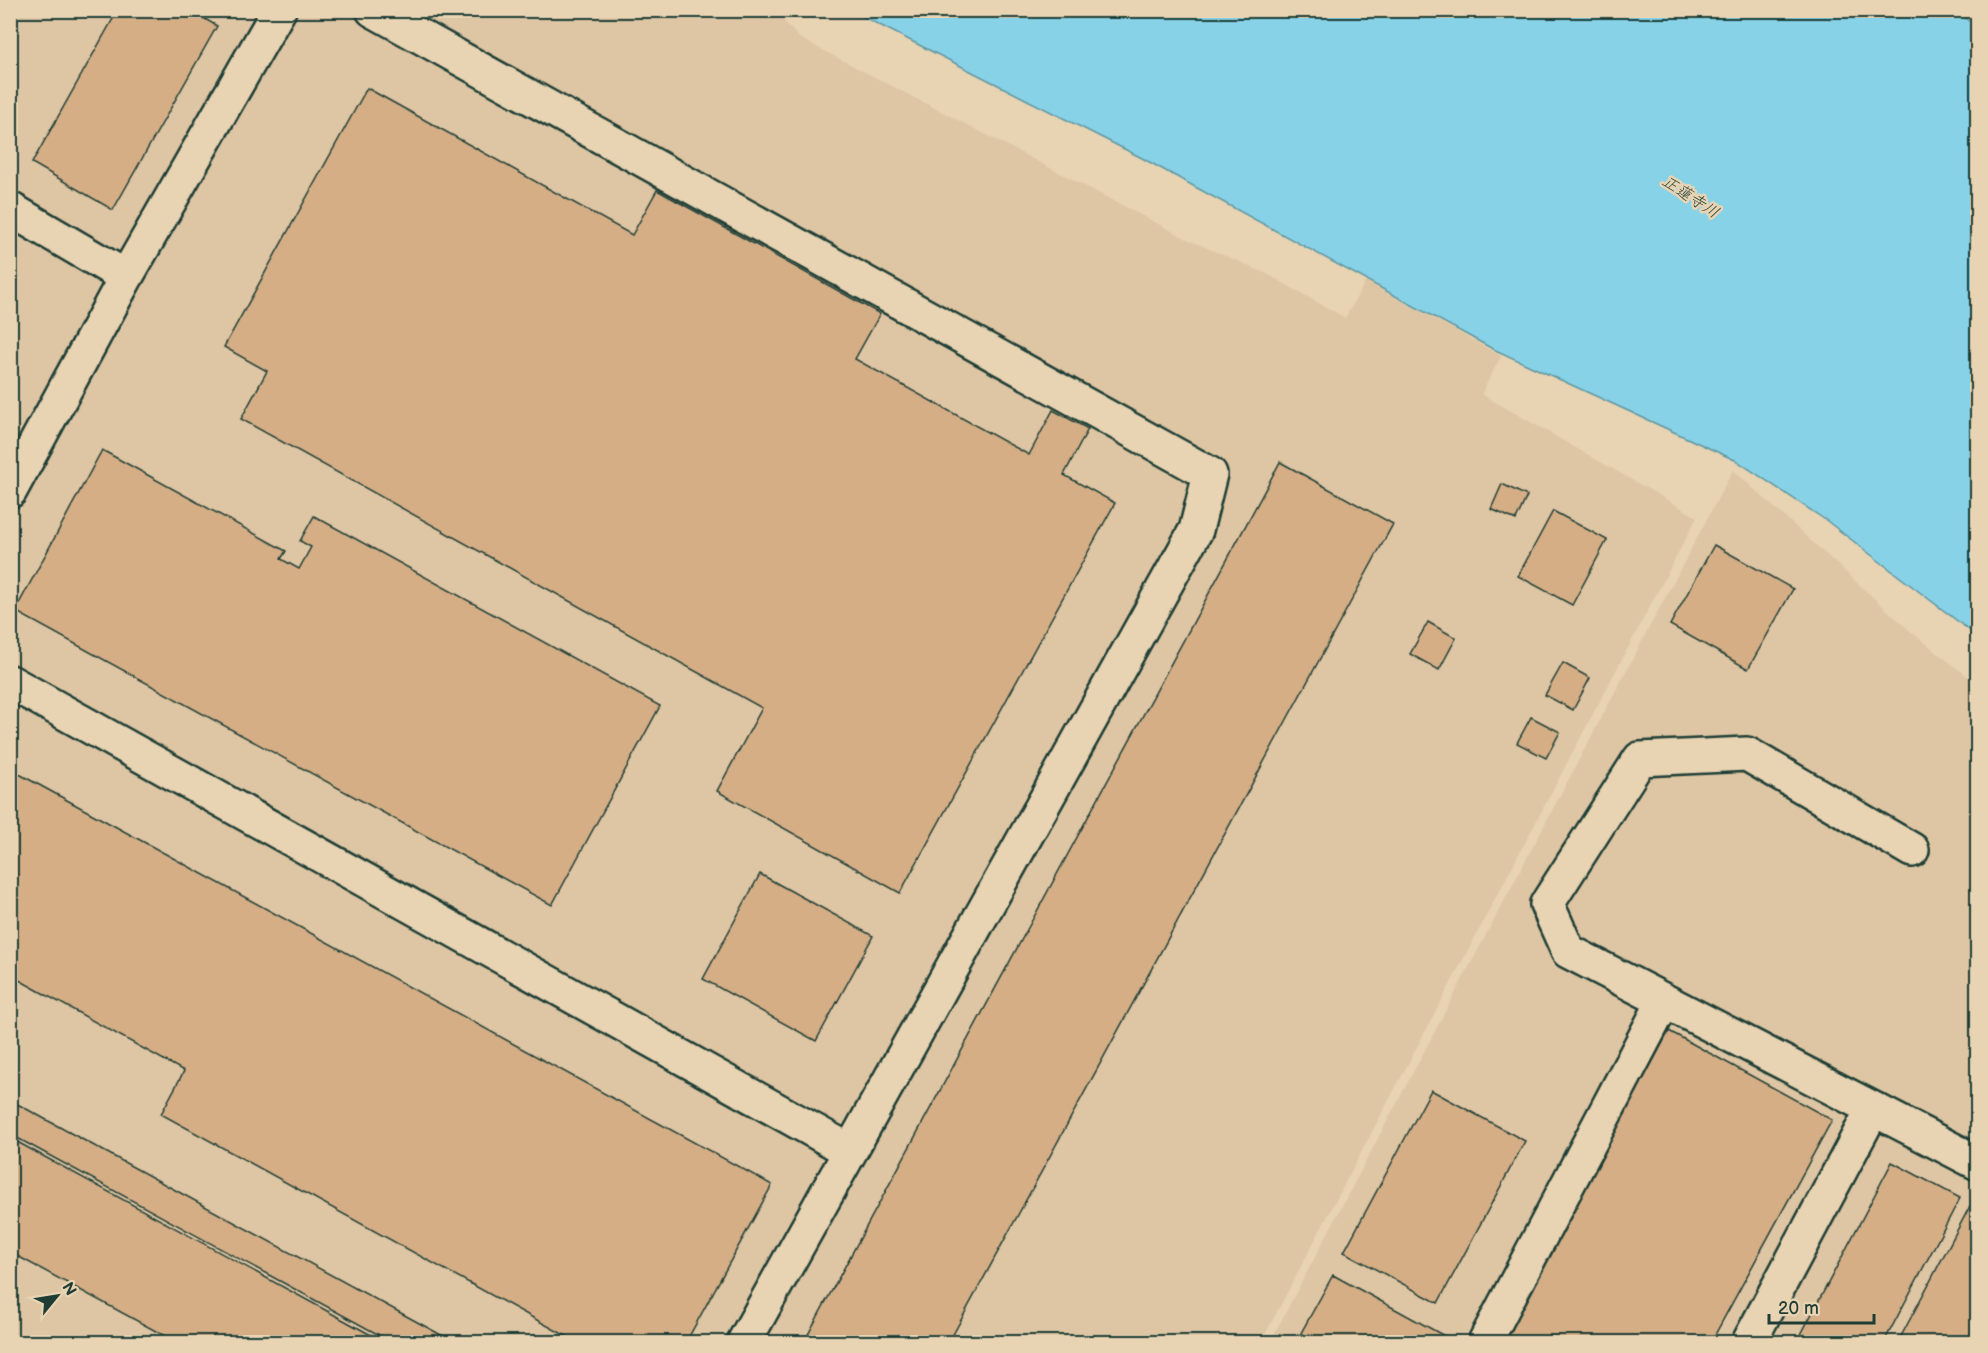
<svg xmlns="http://www.w3.org/2000/svg" width="1988" height="1353" viewBox="0 0 1988 1353" font-family="'Balsamiq Sans','Klee One',sans-serif">
  <rect width="100%" height="100%" fill="#e8d3b2"/>
  <filter id="ink" filterUnits="userSpaceOnUse"><feTurbulence type="fractalNoise" baseFrequency=".0167" numOctaves="2"/><feDisplacementMap in="SourceGraphic" scale="12" xChannelSelector="R" yChannelSelector="G"/><feConvolveMatrix kernelMatrix="1 2 1 2 8 2 1 2 1" color-interpolation-filters="sRGB"/></filter>
  <g filter="url(#ink)">
    <path fill="#dec5a3" d="M10,11h757l15,8 17,19 392,203 76,33 78,44 21,-37 135,75 -20,38 216,123 -436,825h-1250z
      M1733,470l177,161 67,53v658h-707z"/>
    <path fill="#88d2e8" stroke="#5e96a0" stroke-width="1.5" d="M852,11h1102l24,16 -1,609 -150,-115 -90,-60 -246,-113 -349,-190z"/>
    <path fill="#d5ae86" stroke="#1f3d34" stroke-width="1.5" d="M118,10h72l27,16 -104,184 -81,-47z
      M367,88l265,147 25,-45 223,124 -25,45 174,96 24,-45 35,19 -24,46 51,28 -215,390 -183,-102 45,-83 -521,-289 26,-48 -43,-24z
      M102,450l184,101 -5,8 18,10 12,-22 -11,-6 14,-25 346,190 -108,199 -537,-294z
      M1280,462l113,62 -444,818h-145z
      M1502,484l25,12 -11,24 -25,-11z
      M1553,511l54,29 -35,65 -54,-29z
      M1714,545l79,44 -45,80 -78,-44z
      M1428,622l28,16 -17,32 -29,-16z
      M1563,663l27,15 -17,32 -28,-15z
      M1531,717l29,15 -14,26 -29,-15z
      M10,769l762,416 -86,157h-109l-416,-228 23,-43 -174,-96z
      M760,874l113,62 -57,105 -113,-62z
      M1669,1031l163,89 -121,222h-210z
      M1431,1090l94,51 -87,162 -94,-51z
      M10,1100l444,242h-62l-382,-208z
      M10,1138l374,204h-208l-166,-90z
      M1892,1162l68,36 -76,144h-87z
      M1970,1206l8,4v132h-80z
      M1333,1275l117,64 -2,3h-152z"/>
    <g fill="none" stroke-linecap="round" stroke-linejoin="round">
      <g stroke="#1f3d34" stroke-width="38">
        <path id="minor" d="M373,10l837,464 -14,56 -452,812
          M10,209l116,68
          M10,491l116,-214 153,-267
          M10,682l840,469
          M1912,850l-165,-96 -107,5 -93,145 21,47 410,212
          M1485,1342l179,-341
          M1749,1342l124,-233"/>
      </g>
      <use href="#minor" stroke="#e8d3b2" stroke-width="33"/>
    </g>
  </g>
  <g text-anchor="middle" stroke-width="5" stroke-linejoin="round" paint-order="stroke">
    <g font-size="16" font-style="italic" fill="#24443d" stroke="#e8d3b2">
      <text transform="translate(1691 196) rotate(33)" y="6">正蓮寺川</text>
    </g>
  </g>
  <rect width="1988" height="1353" fill="none" stroke="#e8d3b2" stroke-width="36"/>
  <rect x="18" y="18" width="1952" height="1317" fill="none" stroke="#1f3d34" stroke-width="2" filter="url(#ink)"/>
  <g transform="translate(57 1296) rotate(60)" stroke="#e8d3b2" stroke-width="4.5" paint-order="stroke">
  <path d="M0-4.5L10 22L0 15L-10 22Z" fill="#1f3d34"/>
  <text y="-9" font-size="16" font-weight="bold" text-anchor="middle" fill="#1f3d34">N</text>
  </g>
  <path d="M1769 1314v9h105v-9" fill="none" stroke="#1f3d34" stroke-width="3"/>
  <text x="1778" y="1314" font-size="18" fill="#1f3d34" stroke="#e8d3b2" stroke-width="4.5" paint-order="stroke">20 m</text>
</svg>
